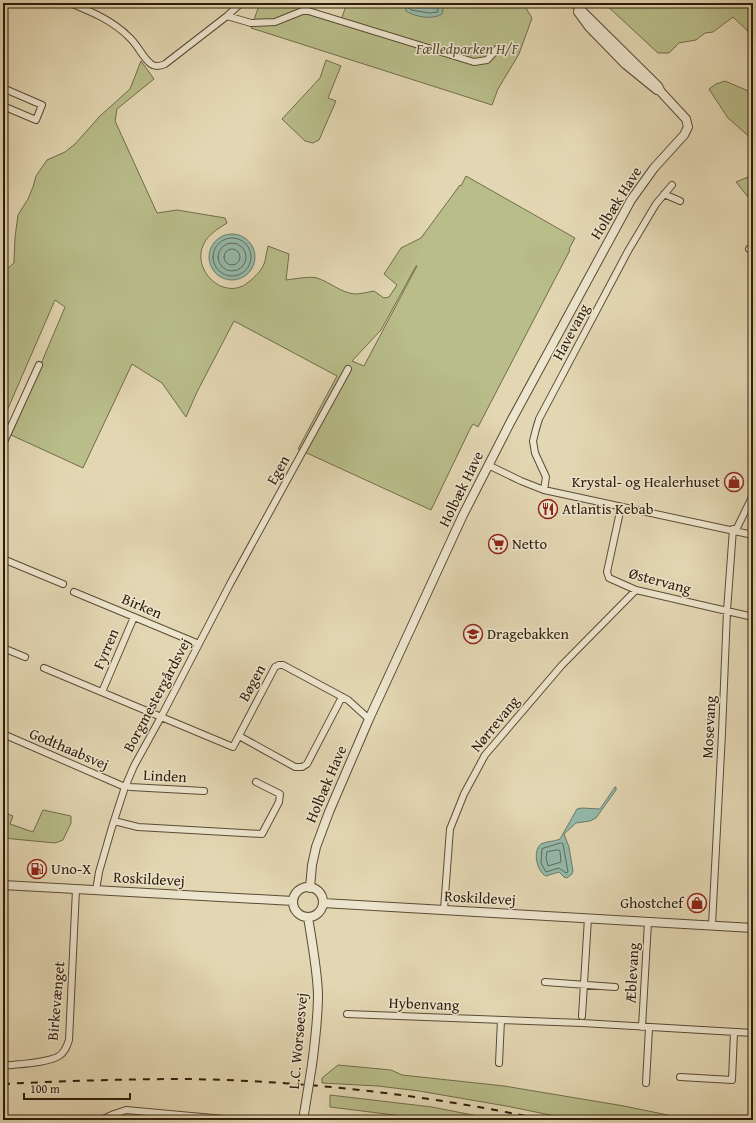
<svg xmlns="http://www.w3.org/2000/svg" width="756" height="1123" viewBox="0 0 756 1123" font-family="'Gentium Book Plus',serif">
  <rect width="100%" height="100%" fill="#e3d7b3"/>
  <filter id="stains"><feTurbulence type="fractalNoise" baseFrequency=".005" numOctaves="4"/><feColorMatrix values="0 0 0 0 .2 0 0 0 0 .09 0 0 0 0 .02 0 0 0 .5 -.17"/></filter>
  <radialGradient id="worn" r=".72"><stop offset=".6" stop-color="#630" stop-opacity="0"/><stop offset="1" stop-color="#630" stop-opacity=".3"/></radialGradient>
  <path fill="#b8bd8a" stroke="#726c4a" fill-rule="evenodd" d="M260,3h24l57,17 6,-17h176l9,15 -13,36 -21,35 -6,16 -241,-77z
    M604,3h149v33l-20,-19 -20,15 -8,1 -9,7 -17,3 -10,10h-11z
    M326,60l15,6 -13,32 8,3 -17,39 -6,3 -8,-2 -23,-22 38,-41z
    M141,61l13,18 -37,30 -2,12 42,92 20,-3 48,8 2,5c-8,5 -16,10 -21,17 -17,24 11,58 37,46 2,-1 5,-4 7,-5 6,-5 13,-12 15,-20 1,-5 2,-10 3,-15l21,8 -3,26c8,-1 24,-4 31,-2 13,4 24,15 38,16 6,0 13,-2 19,-3l10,7 5,-1 8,-12 -13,-11 17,-26 20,-10 39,-53 1,1 5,-10 109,62 -6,11 1,1 -92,177 -5,-3 -3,5 -39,81 -133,-61 39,-73 -103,-55 -37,71 -11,25 -24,-34 -30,-19 -49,104 -72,-33 54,-128 -10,-7 -52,120v-145h1l3,-6 7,-6 1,-26 3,-22 10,-16 5,-12 3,-11 11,-16 18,-8 10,-8 25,-28 30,-27zM416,266h1l-53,100 -12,-5 29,-31z
    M725,81l28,12v47l-25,-22 -19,-29 7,-5z
    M753,175v27l-5,-5 -12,-15z
    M43,810l28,6v7l-8,17 -8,3 -52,-5v-26l10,4 -3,8 23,8z
    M338,1065l53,5 11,5 102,11 120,20 68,14h-117l-69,-14 -87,-15 -41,-5 -56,-3v-5z
    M330,1095l102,12 66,13h-36l-10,-4 -42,1 -80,-10z"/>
  <path fill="#95baab" stroke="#6b7b6a" d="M407,3h33l3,5 -1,6c-9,6 -27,3 -36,-3l-1,-5z
    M209 257a23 23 0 1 1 46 0a23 23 0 1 1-46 0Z
    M615,787h1v3l-20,28 -6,3 -14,2 -12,11 5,13 4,24 -1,3 -5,4 -3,-1 -5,-5 -13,4c-9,-4 -14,-25 -5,-32 5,-3 13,-2 19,-5l17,-30 5,-1 18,1z"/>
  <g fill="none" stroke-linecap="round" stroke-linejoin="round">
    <path stroke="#606b5a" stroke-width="1" d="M410,3l-1,5 2,2 18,3 9,-1 -1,-9
      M213 257a19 19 0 1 1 38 0a19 19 0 1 1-38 0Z
      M218 257a14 14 0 1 1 28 0a14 14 0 1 1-28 0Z
      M224 257a8 8 0 1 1 16 0a8 8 0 1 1-16 0Z
      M561,843l2,1 5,28 -2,1 -7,-5 -13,4 -5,-9 1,-14z
      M558,850l2,1 1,11 -13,4 -2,-8 1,-6z"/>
    <g stroke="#5a4b34" stroke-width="8">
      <path id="minor" d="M70,3c22,9 42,17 59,34 9,8 13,20 22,27 4,3 10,2 14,0l62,-48 14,-13
        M227,16l24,7 24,-1 30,-12 169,52 13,-2 11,-12
        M3,93l2,-4 37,16 -6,15 -33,-14
        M664,194l16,7
        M749,249l4,2
        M3,444l36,-79
        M488,465l33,16 23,9 209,45
        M544,490l2,-13 -11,-24 -2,-12 3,-12 3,-10 89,-168 28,-47 16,-19
        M621,507l-14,65 2,6 27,12 117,27
        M736,530l17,-35
        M3,559l60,25
        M74,592l125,52
        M3,648l22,9
        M44,668l189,79 42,-80 4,-2h4l65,35 21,19
        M102,692l32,-75
        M3,734l122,53
        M239,736l56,31h7l5,-3 35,-67
        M126,785l4,2 74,4
        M114,821l24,6 124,7 17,-32 1,-8 -24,-12
        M96,890l3,-18 13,-45 13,-40 9,-21 27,-49 69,-133 118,-215
        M444,909l6,-80 14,-35 21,-39 77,-90 74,-75
        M712,925l10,-192 5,-122 6,-82
        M545,982l70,5
        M347,1014l235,9 171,10
        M582,1016l6,-98
        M642,1027l6,-105
        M499,1063l2,-43
        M3,1066c14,-2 45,-3 56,-10 6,-4 8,-10 10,-16l7,-151
        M680,1077l52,3 2,-48
        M646,1083l3,-55
        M101,1120l13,-6 12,-4 109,10"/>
    </g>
    <g stroke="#5a4b34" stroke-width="10">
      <path id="tertiary" d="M578,12l11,15 36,37 32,26
        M3,885l290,16
        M293 902a15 15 0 1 1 30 0a15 15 0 1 1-30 0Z
        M310,888l2,-23 4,-18 13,-35 40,-93 94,-204 48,-94 120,-221 23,-32 30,-33 4,-8 -2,-8 -25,-27 -3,-6 -84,-83
        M323,903l430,25
        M308,917c4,26 9,51 10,77 0,24 -3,48 -6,71
        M303,1120l2,-12"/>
    </g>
    <use href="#minor" stroke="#ede5ce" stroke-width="6"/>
    <use href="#tertiary" stroke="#ede5ce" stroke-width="8"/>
    <path stroke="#2c1c09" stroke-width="2" stroke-dasharray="7 7" stroke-linecap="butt" d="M3,1084c61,-3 123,-5 185,-5 120,2 240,16 357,41"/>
    <g stroke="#5a4b34" stroke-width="10" stroke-linecap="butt">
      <path id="tertiary-bridge" d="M305,1108l7,-43"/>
    </g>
    <use href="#tertiary-bridge" stroke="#ede5ce" stroke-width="8"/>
  </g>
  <defs>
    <g id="shop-ring" transform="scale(1)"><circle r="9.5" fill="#ede5ce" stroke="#8f2418" stroke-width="1.5"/><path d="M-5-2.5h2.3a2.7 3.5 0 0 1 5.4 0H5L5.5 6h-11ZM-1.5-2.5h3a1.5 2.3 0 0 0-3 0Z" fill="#8f2418"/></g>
    <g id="restaurant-ring" transform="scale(1)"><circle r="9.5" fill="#ede5ce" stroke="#8f2418" stroke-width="1.5"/><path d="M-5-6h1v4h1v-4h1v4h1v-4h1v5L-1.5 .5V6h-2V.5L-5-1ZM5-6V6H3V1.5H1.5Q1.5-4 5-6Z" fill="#8f2418"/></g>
    <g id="supermarket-ring" transform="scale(1)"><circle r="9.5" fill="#ede5ce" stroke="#8f2418" stroke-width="1.5"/><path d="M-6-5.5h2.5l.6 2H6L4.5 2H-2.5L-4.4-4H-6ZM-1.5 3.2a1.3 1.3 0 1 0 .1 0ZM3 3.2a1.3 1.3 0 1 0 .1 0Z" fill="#8f2418"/></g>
    <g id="school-ring" transform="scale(1)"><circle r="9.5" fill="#ede5ce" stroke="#8f2418" stroke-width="1.5"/><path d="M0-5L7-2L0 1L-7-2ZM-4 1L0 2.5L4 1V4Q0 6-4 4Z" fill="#8f2418"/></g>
    <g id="fuel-ring" transform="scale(1)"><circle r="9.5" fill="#ede5ce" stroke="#8f2418" stroke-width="1.5"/><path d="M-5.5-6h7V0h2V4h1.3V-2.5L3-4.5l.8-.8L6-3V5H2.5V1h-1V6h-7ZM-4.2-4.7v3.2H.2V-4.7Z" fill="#8f2418"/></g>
  </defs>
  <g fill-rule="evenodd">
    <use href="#shop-ring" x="734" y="482"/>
    <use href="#restaurant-ring" x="548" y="509"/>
    <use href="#supermarket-ring" x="498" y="544"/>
    <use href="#school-ring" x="473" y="634"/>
    <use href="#fuel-ring" x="37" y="869"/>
    <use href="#shop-ring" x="697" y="903"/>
  </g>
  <g text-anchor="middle" stroke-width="3" stroke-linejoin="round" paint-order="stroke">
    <g font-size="15" font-style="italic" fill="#564c30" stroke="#ede5ce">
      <text x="467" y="54">Fælledparken H/F</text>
    </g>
    <g font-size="15" fill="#2c1c09" stroke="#ede5ce">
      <text transform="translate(616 203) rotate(-58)" y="5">Holbæk Have</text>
      <text transform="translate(571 332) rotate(-62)" y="5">Havevang</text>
      <text transform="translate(278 470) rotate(-61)" y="5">Egen</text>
      <text transform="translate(461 489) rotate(-64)" y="5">Holbæk Have</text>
      <text transform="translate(660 581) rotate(15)" y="5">Østervang</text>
      <text transform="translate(142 606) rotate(23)" y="5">Birken</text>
      <text transform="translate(106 649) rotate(-67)" y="5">Fyrren</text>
      <text transform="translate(252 683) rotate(-62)" y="5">Bøgen</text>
      <text transform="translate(157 695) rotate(-62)" y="5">Borgmestergårdsvej</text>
      <text transform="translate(495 724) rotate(-51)" y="5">Nørrevang</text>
      <text transform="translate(709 727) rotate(-87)" y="5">Mosevang</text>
      <text transform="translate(69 749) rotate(23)" y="5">Godthaabsvej</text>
      <text transform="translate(165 776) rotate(3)" y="5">Linden</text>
      <text transform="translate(326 784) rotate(-67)" y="5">Holbæk Have</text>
      <text transform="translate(149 879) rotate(3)" y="5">Roskildevej</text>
      <text transform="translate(480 898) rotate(3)" y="5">Roskildevej</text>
      <text transform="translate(632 973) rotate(-87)" y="5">Æblevang</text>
      <text transform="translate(56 1001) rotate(-85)" y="5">Birkevænget</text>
      <text transform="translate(424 1004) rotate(2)" y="5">Hybenvang</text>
      <text transform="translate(298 1041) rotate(-85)" y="5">L.C. Worsøesvej</text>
    </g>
    <g font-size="15" fill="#2c1c09" stroke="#ede5ce" text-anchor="start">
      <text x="720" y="487" text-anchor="end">Krystal- og Healerhuset</text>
      <text x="562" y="514">Atlantis Kebab</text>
      <text x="512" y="549">Netto</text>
      <text x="487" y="639">Dragebakken</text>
      <text x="51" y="874">Uno-X</text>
      <text x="683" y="908" text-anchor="end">Ghostchef</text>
    </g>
  </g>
  <rect width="756" height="1123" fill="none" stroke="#e3d7b3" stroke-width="16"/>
  <rect x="4" y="4" width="748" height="1115" fill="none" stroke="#2c1c09" stroke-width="2"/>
  <rect x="8" y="8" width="740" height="1107" fill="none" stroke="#2c1c09"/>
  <path d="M24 1093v6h106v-6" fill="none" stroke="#2c1c09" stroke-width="2"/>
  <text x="30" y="1093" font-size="12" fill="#2c1c09" stroke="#ede5ce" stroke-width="3" paint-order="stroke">100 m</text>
  <rect width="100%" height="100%" filter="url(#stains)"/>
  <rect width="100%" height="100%" fill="url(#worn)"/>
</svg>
